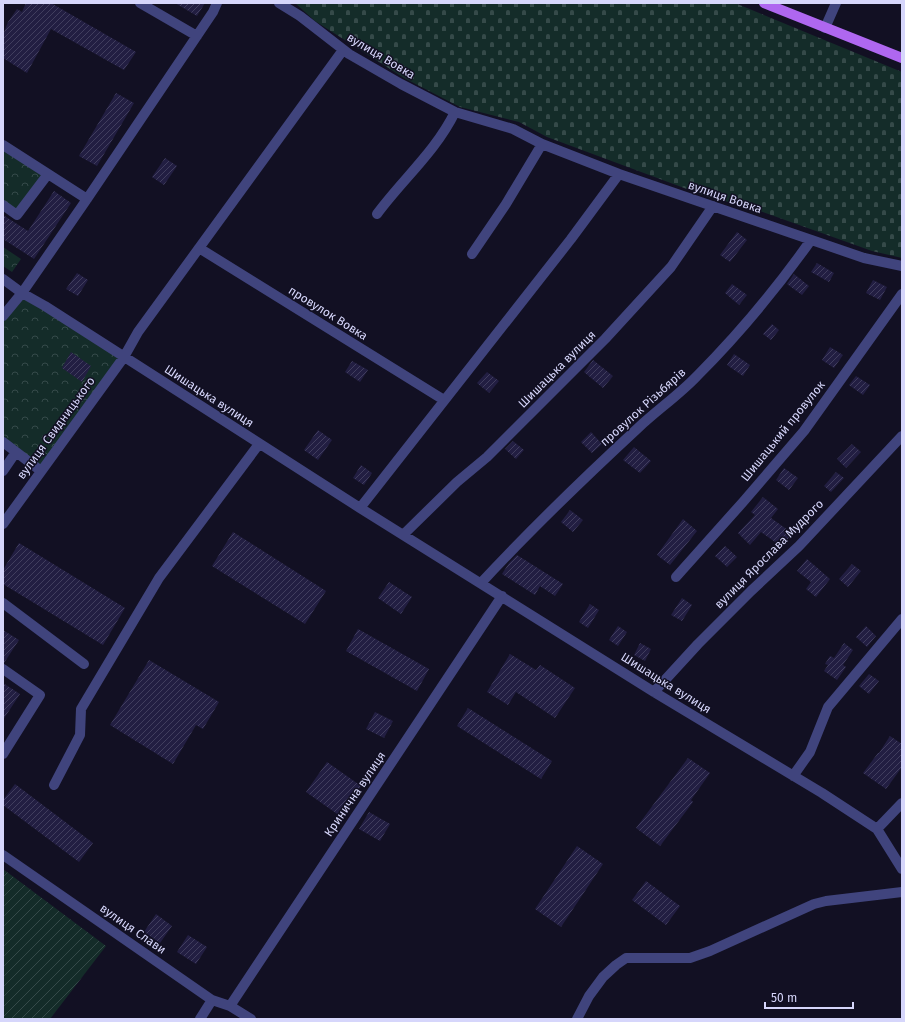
<svg xmlns="http://www.w3.org/2000/svg" width="905" height="1022" viewBox="0 0 905 1022" font-family="'Fira Sans',sans-serif">
  <defs>
    <pattern id="forest-crowns" width="20" height="18" patternUnits="userSpaceOnUse"><rect width="20" height="18" fill="#142c29"/><path d="M2 6a3 3 0 1 1 6 0M12 15a3 3 0 1 1 6 0" fill="none" stroke="#354a49"/></pattern>
    <pattern id="cemetery-stones" width="16" height="16" patternUnits="userSpaceOnUse"><rect width="16" height="16" fill="#142c29"/><path d="M2 7V4a2 2 0 0 1 4 0v3zM10 15v-3a2 2 0 0 1 4 0v3z" fill="#354a49"/></pattern>
    <pattern id="garden-furrows" width="10" height="10" patternUnits="userSpaceOnUse"><rect width="10" height="10" fill="#142c29"/><path d="M-1 1l2-2M0 10L10 0M9 11l2-2" fill="none" stroke="#354a49"/></pattern>
    <pattern id="building-hatch" width="6" height="6" patternUnits="userSpaceOnUse"><rect width="6" height="6" fill="#221e42"/><path d="M-1 1l2-2M0 6l6-6M5 7l2-2" fill="none" stroke="#413e5e"/></pattern>
  </defs>
  <rect width="100%" height="100%" fill="#121023"/>
  <path fill="url(#forest-crowns)" d="M3,149l41,26 -27,35 -14,-10z
    M3,247l18,12 -9,13 -9,-6z
    M22,293l102,64 -83,114 -38,-30v-125z"/>
  <path fill="url(#cemetery-stones)" d="M295,3h440l167,69v186l-30,-7 -126,-45 -35,-8 -164,-61 -28,-15 -59,-15 -56,-29 -89,-57z"/>
  <path fill="url(#garden-furrows)" d="M3,869l103,77 -56,73h-47z"/>
  <path fill="url(#building-hatch)" d="M26,3h25l85,49 -12,18 -73,-41 -24,44 -24,-15v-23l5,-13 9,-13 5,3z
    M175,3h30l-8,13z
    M116,93l18,10 -37,63 -18,-10z
    M165,158l12,8 -13,19 -12,-8z
    M54,191l17,12 -37,56 -31,-20v-24l25,16z
    M737,232l10,8 -17,22 -10,-7z
    M817,263l17,10 -5,9 -18,-10z
    M77,273l11,7 -10,16 -12,-7z
    M794,274l15,12 -7,9 -15,-11z
    M873,280l14,7 -7,13 -14,-7z
    M732,284l15,11 -8,10 -14,-12z
    M772,324l7,6 -8,10 -8,-6z
    M830,347l13,8 -9,13 -12,-8z
    M71,352l20,14 -9,16 -20,-14z
    M734,354l16,11 -7,11 -16,-11z
    M593,360l20,16 -10,12 -19,-16z
    M352,361l16,9 -8,12 -15,-10z
    M487,372l12,9 -10,12 -12,-10z
    M856,376l14,9 -7,10 -14,-10z
    M318,430l14,10 -14,20 -14,-10z
    M591,432l11,12 -10,9 -11,-11z
    M513,441l11,9 -8,9 -11,-10z
    M852,444l9,8 -15,16 -9,-9z
    M634,447l17,14 -11,12 -17,-13z
    M361,465l11,8 -8,12 -11,-7z
    M784,468l14,10 -9,12 -13,-10z
    M836,472l8,6 -13,14 -7,-6z
    M763,497l15,12 -7,9 21,15 -10,14 -21,-15 -11,13 -12,-12 17,-18 -4,-3z
    M570,510l13,10 -10,12 -12,-10z
    M683,519l14,12 -27,34 -13,-10z
    M233,532l93,59 -21,33 -93,-58z
    M19,543l106,65 -22,37 -100,-61v-14z
    M725,546l12,11 -10,10 -12,-11z
    M517,555l46,29 -8,12 -15,-10 -5,9 -33,-21 7,-11z
    M807,559l23,20 -14,18 -10,-8 5,-7 -14,-11z
    M852,564l9,7 -13,16 -9,-8z
    M389,582l23,15 -11,17 -23,-16z
    M682,598l10,7 -10,16 -11,-6z
    M590,604l9,6 -11,18 -9,-6z
    M618,626l9,6 -9,14 -9,-6z
    M866,626l10,10 -9,11 -11,-10z
    M358,629l71,40 -12,22 -71,-40z
    M3,630l16,10 -15,23h-1z
    M640,643l11,6 -6,12 -11,-6z
    M844,643l9,7 -10,15 3,2 -9,13 -13,-9 4,-6 -3,-1 5,-8 4,2z
    M510,654l26,16 4,-5 35,23 -20,30 -39,-26 -8,13 -21,-13z
    M149,660l70,42 -16,27 -7,-4 -23,39 -63,-39z
    M869,674l10,7 -10,13 -10,-8z
    M3,683l17,11 -17,26z
    M468,708l84,53 -11,18 -84,-53z
    M375,712l18,9 -9,17 -18,-9z
    M890,736l12,8v23l-16,22 -23,-16 15,-20h1z
    M688,758l22,15 -19,27 2,2 -33,44 -24,-18z
    M327,762l34,24 -21,30 -34,-24z
    M15,784l78,59 -14,19 -76,-57v-5z
    M369,812l21,12 -10,17 -21,-12z
    M577,846l26,18 -42,63 -26,-18z
    M646,881l34,25 -14,19 -34,-25z
    M156,914l16,12 -12,17 -16,-11z
    M188,935l19,12 -11,17 -19,-12z"/>
  <g fill="none" stroke-linecap="round" stroke-linejoin="round">
    <path stroke="#40447d" stroke-width="10" d="M140,3l57,33
      M279,3l21,13 49,38 52,30 54,28 58,17 29,15 77,30 245,84 38,8
      M825,28l11,-25
      M3,145l84,54
      M3,205l14,10 31,-41
      M377,214c25,-34 59,-63 78,-102
      M199,248l245,152
      M472,254l34,-50 36,-60
      M3,279l19,14 23,13 315,202 294,184 168,101 55,36 25,40
      M3,316l19,-23 65,-94 126,-187 4,-9
      M3,442l38,29
      M3,471l13,-19
      M360,508l211,-269 48,-65
      M3,524l121,-167 14,-25 205,-282
      M403,535l54,-53 30,-25 118,-118 66,-72 42,-61
      M676,577l67,-75 61,-71 98,-137
      M481,583c50,-54 103,-105 157,-155 19,-18 41,-33 59,-52 41,-41 80,-88 114,-136
      M3,603l81,61
      M3,669l37,26 -37,59
      M654,692l44,-48 53,-53 48,-45 103,-110
      M793,776l17,-24 18,-45 74,-88
      M54,785l26,-50 1,-26 78,-131 100,-134
      M877,829l25,-26
      M3,855l209,145 18,6 21,13
      M230,1006l272,-410
      M200,1019l12,-19
      M577,1019l12,-23 14,-19 13,-12 10,-7h64l20,-7 104,-47 12,-3 76,-9"/>
    <path stroke="#af67f0" stroke-width="10" d="M764,3l138,55"/>
  </g>
  <g text-anchor="middle" stroke-width="3" stroke-linejoin="round" paint-order="stroke">
    <g font-size="12" fill="#d6d6fb" stroke="#121023">
      <text transform="translate(381 56) rotate(31)" y="4">вулиця Вовка</text>
      <text transform="translate(725 197) rotate(19)" y="4">вулиця Вовка</text>
      <text transform="translate(328 313) rotate(32)" y="4">провулок Вовка</text>
      <text transform="translate(557 369) rotate(-45)" y="4">Шишацька вулиця</text>
      <text transform="translate(209 396) rotate(33)" y="4">Шишацька вулиця</text>
      <text transform="translate(643 407) rotate(-42)" y="4">провулок Різьбярів</text>
      <text transform="translate(56 428) rotate(-54)" y="4">вулиця Свидницького</text>
      <text transform="translate(783 431) rotate(-51)" y="4">Шишацький провулок</text>
      <text transform="translate(769 554) rotate(-45)" y="4">вулиця Ярослава Мудрого</text>
      <text transform="translate(666 683) rotate(32)" y="4">Шишацька вулиця</text>
      <text transform="translate(355 794) rotate(-56)" y="4">Кринична вулиця</text>
      <text transform="translate(133 929) rotate(35)" y="4">вулиця Слави</text>
    </g>
  </g>
  <rect width="905" height="1022" fill="none" stroke="#d6d6fb" stroke-width="8"/>
  <path d="M765 1002v6h88v-6" fill="none" stroke="#d6d6fb" stroke-width="2"/>
  <text x="771" y="1002" font-size="12" fill="#d6d6fb" stroke="#121023" stroke-width="3" paint-order="stroke">50 m</text>
</svg>
